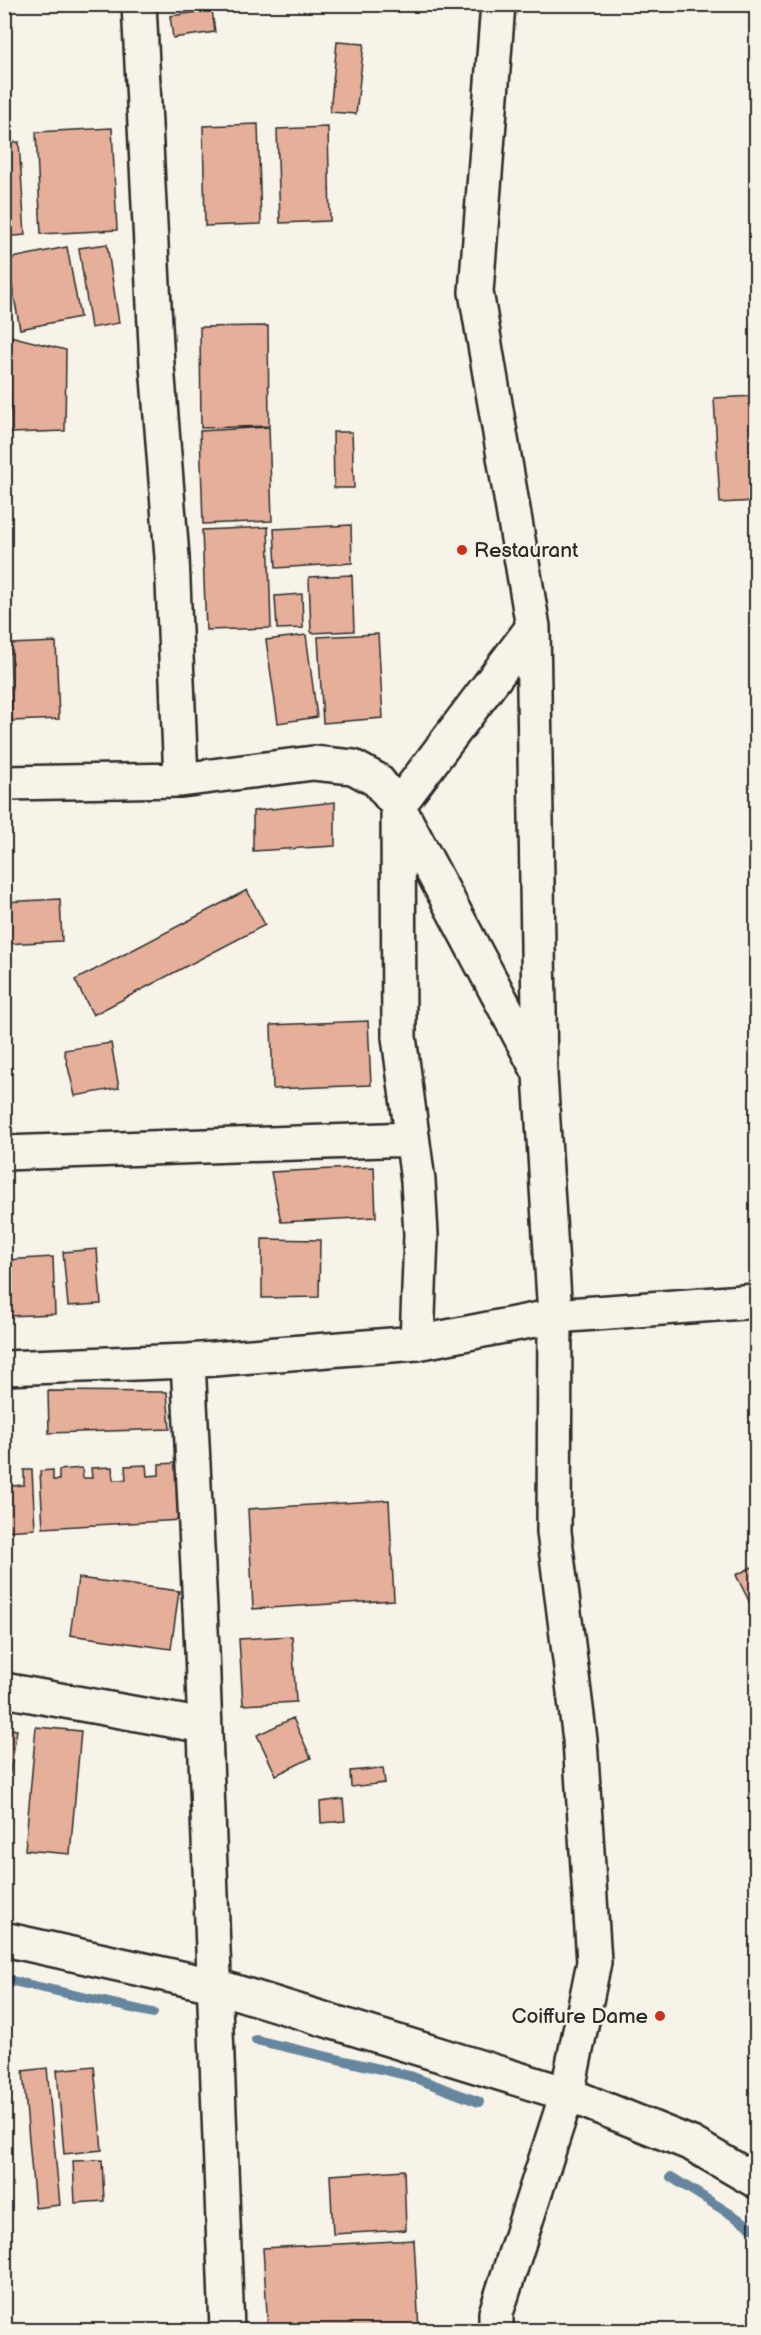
<svg xmlns="http://www.w3.org/2000/svg" width="761" height="2335" viewBox="0 0 761 2335" font-family="'Balsamiq Sans',sans-serif">
  <rect width="100%" height="100%" fill="#f7f3e8"/>
  <filter id="ink" filterUnits="userSpaceOnUse"><feTurbulence type="fractalNoise" baseFrequency=".0167" numOctaves="2"/><feDisplacementMap in="SourceGraphic" scale="12" xChannelSelector="R" yChannelSelector="G"/><feConvolveMatrix kernelMatrix="1 2 1 2 8 2 1 2 1" color-interpolation-filters="sRGB"/></filter>
  <g filter="url(#ink)">
    <g fill="none" stroke-linecap="round" stroke-linejoin="round">
      <path stroke="#65869e" stroke-width="10" d="M4,1979l149,34
        M256,2040l154,36 69,26
        M671,2177l85,53"/>
    </g>
    <path fill="#e5af9a" stroke="#2b2b2b" stroke-width="1.5" d="M212,10l3,22 -42,6 -3,-22z
      M337,42l27,2 -8,70 -26,-2z
      M258,124l3,100 -56,2 -2,-100z
      M328,127l2,94 -50,2 -3,-94z
      M112,128l5,102 -76,4 -5,-102z
      M19,142l6,93 -21,2v-94z
      M107,244l12,79 -28,5 -12,-80z
      M67,247l13,70 -60,12 -13,-70z
      M268,326l1,100 -68,2 -1,-101z
      M10,336l56,14 -1,81 -54,2z
      M756,396v105l-36,2 -6,-105z
      M269,427l3,94 -69,3 -3,-93z
      M333,432h19l2,56h-20z
      M351,525l1,38 -76,5 -2,-39z
      M268,527l3,101 -65,2 -4,-100z
      M352,575l2,56 -43,2 -2,-56z
      M302,594l1,34 -26,1 -2,-33z
      M378,634l5,84 -60,5 -5,-86z
      M306,635l11,82 -39,6 -12,-83z
      M56,642l3,77 -47,2 -2,-77z
      M335,802v44l-82,5v-40z
      M247,890l18,35 -172,90 -18,-35z
      M60,899l2,42 -58,3v-42z
      M368,1021l3,64 -98,4 -2,-64z
      M111,1043l8,45 -44,8 -11,-46z
      M374,1167l2,50 -95,5 -10,-50z
      M262,1239l58,1 -1,57 -57,1z
      M97,1249l4,55 -33,2 -5,-54z
      M53,1257l2,57 -46,2 -3,-56z
      M48,1391l119,1 3,37 -121,4z
      M178,1463l3,57 -138,8 -3,-57 13,-1v10h6v-10l23,-2 1,10h9l-1,-10 21,-1 1,13h13l-1,-14 21,-1 1,11 12,-1v-11z
      M24,1470h8l3,59 -31,2v-60h6l1,15 13,-1z
      M389,1500l5,100 -141,9 -5,-100z
      M756,1565v50l-20,-40z
      M78,1578l101,13 -8,58 -101,-14z
      M292,1636l4,66 -53,3 -4,-66z
      M293,1718l18,40 -35,17 -19,-40z
      M36,1727l45,4 -11,123 -45,-4z
      M4,1728l13,2 -13,78z
      M383,1768l2,15 -34,4 -1,-16z
      M343,1799l2,22 -24,2 -1,-21z
      M94,2066l8,84 -38,4 -7,-84z
      M47,2068l13,137 -25,3 -12,-137z
      M102,2160l2,41 -29,2 -2,-42z
      M404,2170l2,60 -73,4 -3,-59z
      M414,2240l5,90h-151l-5,-82z"/>
    <g fill="none" stroke-linecap="round" stroke-linejoin="round">
      <g stroke="#2b2b2b" stroke-width="38">
        <path id="minor" d="M139,4l18,361 15,192 9,223
          M533,627l-135,179 139,262
          M4,783l177,-3 132,-17 40,4 24,13 21,26 1,231 19,144 3,54 -4,108
          M4,1153l408,-14
          M188,1361l14,289 25,680
          M4,1368l184,-7 229,-18 138,-27 201,-15
          M4,1690l200,36
          M4,1939l209,46 354,109 125,50 64,37
          M496,2330v-17l71,-219 27,-132 -14,-222 -26,-208 1,-216 -15,-242 -7,-447 -57,-335 22,-288"/>
      </g>
      <use href="#minor" stroke="#f7f3e8" stroke-width="33"/>
    </g>
  </g>
  <g fill="#c8321e" stroke="#f7f3e8" stroke-width="2">
    <circle cx="462" cy="550" r="6"/>
    <circle cx="660" cy="2016" r="6"/>
  </g>
  <g text-anchor="middle" stroke-width="4.5" stroke-linejoin="round" paint-order="stroke">
    <g font-size="21" fill="#2b2b2b" stroke="#f7f3e8" text-anchor="start">
      <text x="474" y="557">Restaurant</text>
      <text x="648" y="2023" text-anchor="end">Coiffure Dame</text>
    </g>
  </g>
  <rect width="761" height="2335" fill="none" stroke="#f7f3e8" stroke-width="24"/>
  <rect x="12" y="12" width="737" height="2311" fill="none" stroke="#2b2b2b" stroke-width="2" filter="url(#ink)"/>
</svg>
